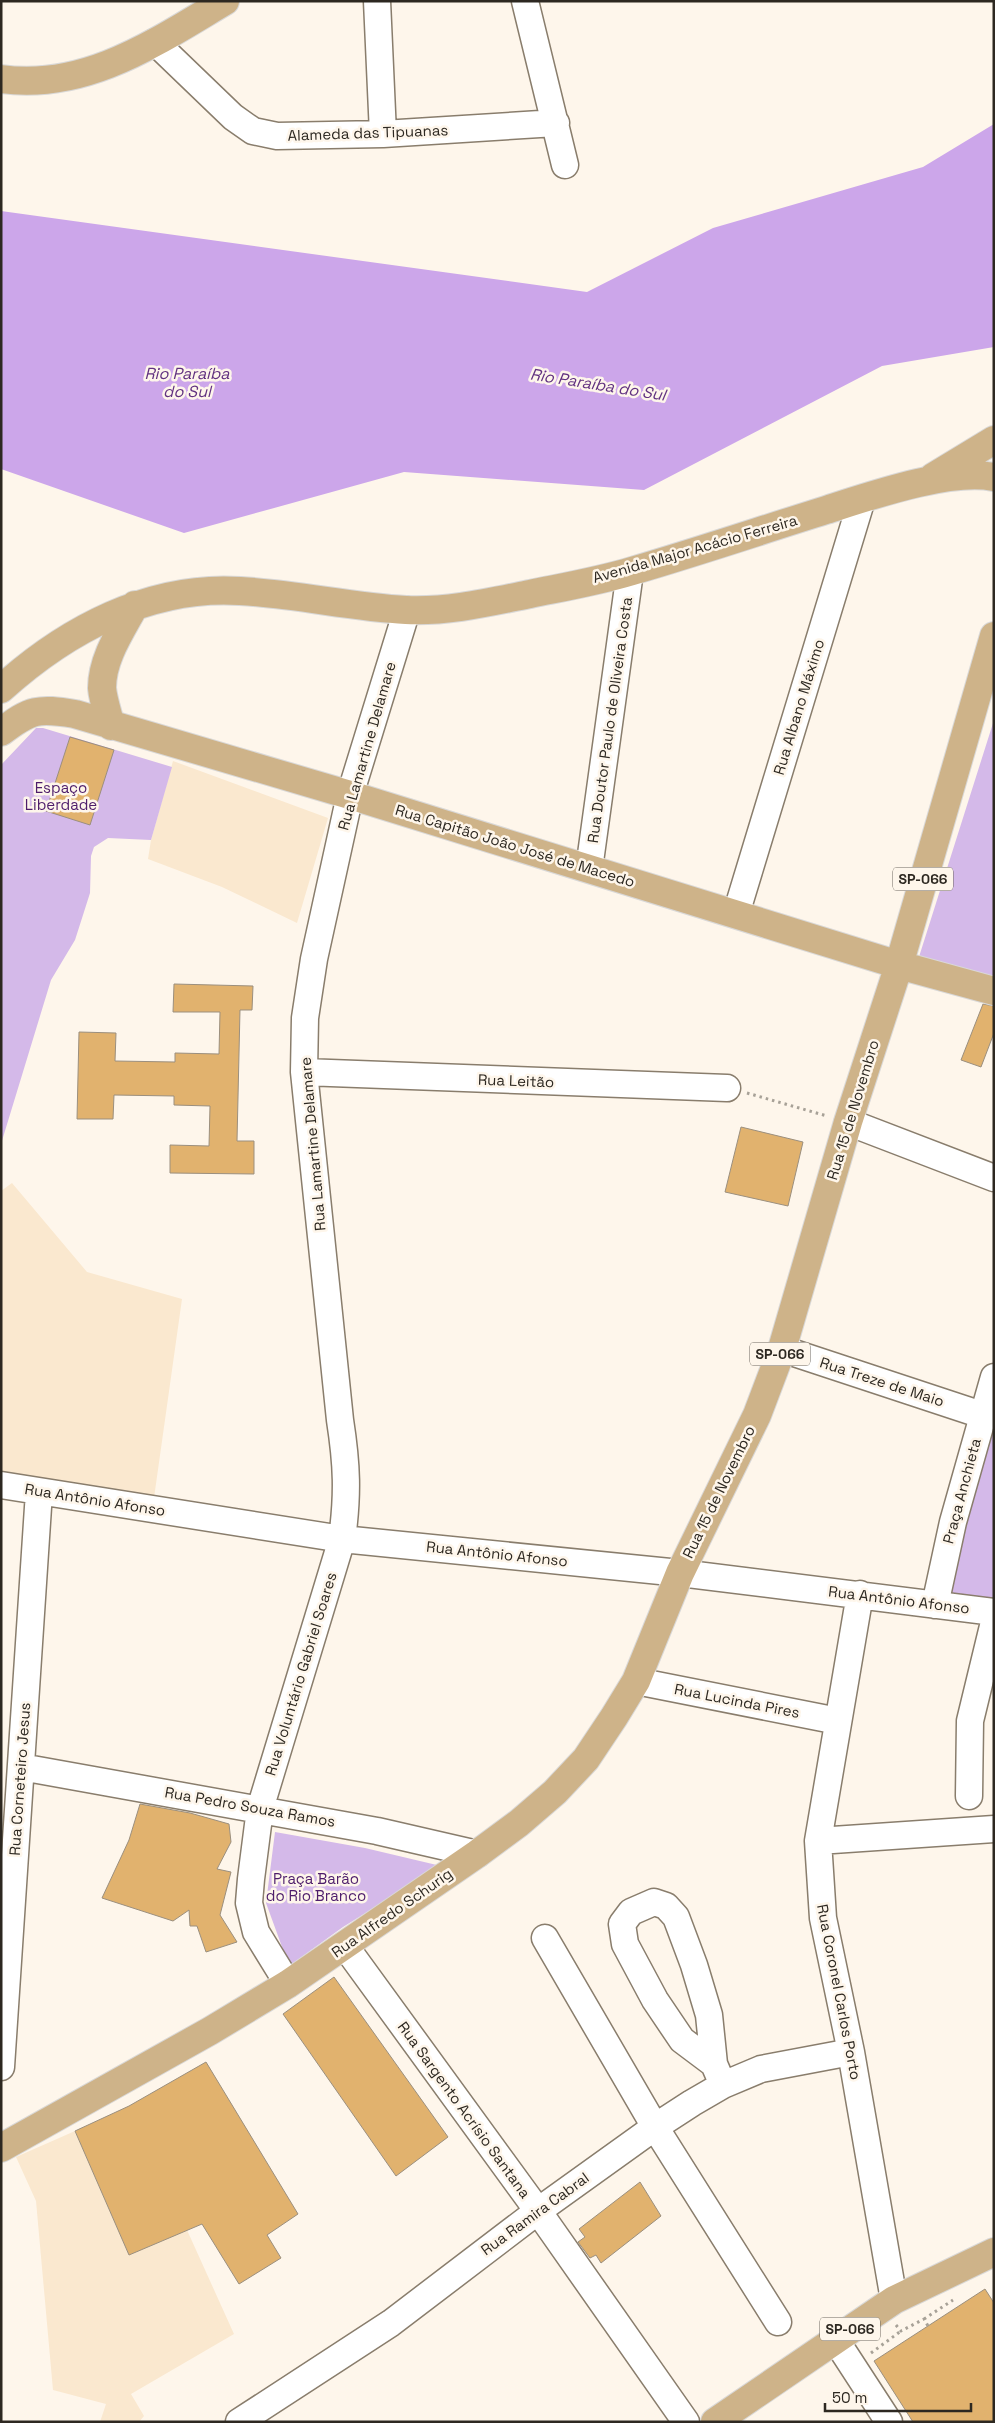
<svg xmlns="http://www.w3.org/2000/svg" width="995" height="2423" viewBox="0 0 995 2423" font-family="'Space Grotesk',sans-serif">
  <rect width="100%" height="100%" fill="#fef6eb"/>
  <path fill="#fae8cf" d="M173,761l155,57 -31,105 -75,-36 -74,-28 3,-19z
    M12,1183l75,89 95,27 -29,206 -152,-21v-293z
    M75,2131l54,124 58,-25 47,104 -103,60 13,22 -5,6h-39l6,-18 -53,-14 -17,-189 -20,-44z"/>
  <path fill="#d4b9e9" d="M994,720v262l-76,-22z
    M36,728h7l129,39 -21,73 -43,-2 -14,9 -3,9 -1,37 -7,22 -8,25 -24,40 -50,164v-379z
    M994,1414v188l-49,-4z
    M275,1832l90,16 76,18 -98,61 -54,39 -23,-63z"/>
  <path fill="#cca6ea" d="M994,124v223l-112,19 -238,124 -240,-18 -220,61 -183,-64v-258l586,81 126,-64 210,-61z"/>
  <path fill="#e1b26e" stroke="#9b8f7e" d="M70,737l44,13 -24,75 -44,-14z
    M174,984l79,2 -1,24h-12l-3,131h17v33l-84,-1v-28l39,1 1,-40 -36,-1v-9l-60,-1 -1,24h-36l2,-87 37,1 -1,28 60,1v-9l44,1 1,-42h-47z
    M983,1004l11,2v27l-13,34 -20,-7z
    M741,1127l62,15 -15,64 -63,-14z
    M140,1804l50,9 39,11 2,18 -14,27 14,3 -11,43 17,27 -31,10 -9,-26h-7l-1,-16 -16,11 -71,-23 27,-58z
    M334,1977l114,160 -52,39 -113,-162z
    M206,2062l92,152 -31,21 14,23 -42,26 -37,-60 -73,31 -54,-124 54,-25z
    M640,2182l21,34 -60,47 -5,-8 -6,3 -12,-16 7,-5 -6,-8z
    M985,2289l9,14v119h-81l-39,-61z"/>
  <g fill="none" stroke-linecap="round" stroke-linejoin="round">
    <g stroke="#897d6c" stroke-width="29">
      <path id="minor" d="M377,1l6,133
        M525,1l40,164
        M155,42l78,75 20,14 24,5 106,-2 173,-11
        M589,869l41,-297
        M736,914l126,-415
        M304,1072l423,16
        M848,1122l146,56
        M782,1349l200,66
        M1,1485l341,54 338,34 314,39
        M860,1594l-42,247 5,77 28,134 43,248
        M935,1605l18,-83 41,-145
        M636,1681l202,40
        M21,1767l356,64 100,23
        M969,1796l1,-75 24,-99
        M818,1841l176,-12
        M545,1938l110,189 123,195
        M345,1946l193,265 148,211
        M288,1984l-32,-52 -7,-29 2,-24 9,-70 82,-270c6,-45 5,-74 -2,-119l-36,-348 1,-54 9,-59 36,-164 57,-185
        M714,2064l-32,-24 -27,-40 -30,-56 -3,-20 9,-12 23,-10 12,4 10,11 18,48 15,50 5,49 9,21
        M1,2067l38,-575
        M835,2339l54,83
        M239,2422l152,-99 147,-112 117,-84 37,-24 31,-18 38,-16 90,-17"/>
    </g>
    <g stroke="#d9d8d7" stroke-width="30">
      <path id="major" d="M1,79c85,12 155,-37 224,-78
        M933,477l61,-37
        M1,689c65,-59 149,-104 239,-98 56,3 111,16 166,19 42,2 84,-8 124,-16 34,-7 69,-13 102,-23 65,-19 130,-41 194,-61 44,-14 124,-42 168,-33
        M111,726c-3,-12 -8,-26 -9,-38 0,-30 19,-57 33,-83
        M1,732c30,-23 37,-24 74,-18l275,81 549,170 95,26
        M1,2148l209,-117 78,-47 189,-130 42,-31 36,-31 31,-33 28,-42 22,-36 44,-108 77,-158 25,-66 66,-227 51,-157 95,-329
        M715,2422l179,-122 100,-48"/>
    </g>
    <path stroke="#a7a197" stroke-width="3" stroke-dasharray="2.5 4" stroke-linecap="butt" d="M747,1093l80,23
      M924,2319l29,-19
      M896,2325l5,6 23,-12 4,7
      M871,2353l30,-22"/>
    <use href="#minor" stroke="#fff" stroke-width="26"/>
    <use href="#major" stroke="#ceb389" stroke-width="28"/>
  </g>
  <g text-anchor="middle" stroke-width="5" stroke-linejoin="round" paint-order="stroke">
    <g fill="#fef6eb" stroke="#6c665e" stroke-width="1">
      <rect x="893" y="867.5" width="60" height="23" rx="4"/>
      <rect x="750" y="1342.5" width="60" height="23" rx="4"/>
      <rect x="820" y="2317.5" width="60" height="23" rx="4"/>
    </g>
    <g font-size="14" font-weight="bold" fill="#2d2821">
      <text x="923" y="884">SP-066</text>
      <text x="780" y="1359">SP-066</text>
      <text x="850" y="2334">SP-066</text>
    </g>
    <g font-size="15" fill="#2d2821" stroke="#fef6eb">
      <text transform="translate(368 133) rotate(-2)" y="5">Alameda das Tipuanas</text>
      <text transform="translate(695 549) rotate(-16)" y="5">Avenida Major Acácio Ferreira</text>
      <text transform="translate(799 707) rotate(-73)" y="5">Rua Albano Máximo</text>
      <text transform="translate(610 720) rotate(-82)" y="5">Rua Doutor Paulo de Oliveira Costa</text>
      <text transform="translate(367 746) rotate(-74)" y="5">Rua Lamartine Delamare</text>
      <text transform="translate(515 846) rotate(17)" y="5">Rua Capitão João José de Macedo</text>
      <text transform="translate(516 1081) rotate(2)" y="5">Rua Leitão</text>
      <text transform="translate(853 1110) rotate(-73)" y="5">Rua 15 de Novembro</text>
      <text transform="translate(313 1144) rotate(-95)" y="5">Rua Lamartine Delamare</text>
      <text transform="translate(882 1382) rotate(18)" y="5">Rua Treze de Maio</text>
      <text transform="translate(962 1491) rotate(-75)" y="5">Praça Anchieta</text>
      <text transform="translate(719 1492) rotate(-64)" y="5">Rua 15 de Novembro</text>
      <text transform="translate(95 1500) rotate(9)" y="5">Rua Antônio Afonso</text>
      <text transform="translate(497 1554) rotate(6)" y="5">Rua Antônio Afonso</text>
      <text transform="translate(899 1600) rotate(7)" y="5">Rua Antônio Afonso</text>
      <text transform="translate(301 1674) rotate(-73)" y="5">Rua Voluntário Gabriel Soares</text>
      <text transform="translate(737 1701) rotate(11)" y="5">Rua Lucinda Pires</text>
      <text transform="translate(20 1779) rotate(-86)" y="5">Rua Corneteiro Jesus</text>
      <text transform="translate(250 1807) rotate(10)" y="5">Rua Pedro Souza Ramos</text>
      <text transform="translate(392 1913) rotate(-35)" y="5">Rua Alfredo Schurig</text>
      <text transform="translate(839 1992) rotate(79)" y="5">Rua Coronel Carlos Porto</text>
      <text transform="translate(464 2110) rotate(54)" y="5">Rua Sargento Acrísio Santana</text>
      <text transform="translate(535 2214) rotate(-36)" y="5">Rua Ramira Cabral</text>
    </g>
    <g font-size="15" fill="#4e1d6b" stroke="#fef6eb">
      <text x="61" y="793">Espaço<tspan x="61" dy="17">Liberdade</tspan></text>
      <text x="316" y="1884">Praça Barão<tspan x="316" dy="17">do Rio Branco</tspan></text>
    </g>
    <g font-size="16" font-style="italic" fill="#613180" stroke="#fef6eb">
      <text x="187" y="379">Rio Paraíba<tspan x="187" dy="18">do Sul</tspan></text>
      <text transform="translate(598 384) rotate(9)" y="6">Rio Paraíba do Sul</text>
    </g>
  </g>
  <rect width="995" height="2423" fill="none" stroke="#2d2821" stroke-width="5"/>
  <path d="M825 2403v8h146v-8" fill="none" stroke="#2d2821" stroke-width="2.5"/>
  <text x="832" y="2403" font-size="15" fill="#2d2821" stroke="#fef6eb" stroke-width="4" paint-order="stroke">50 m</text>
</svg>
